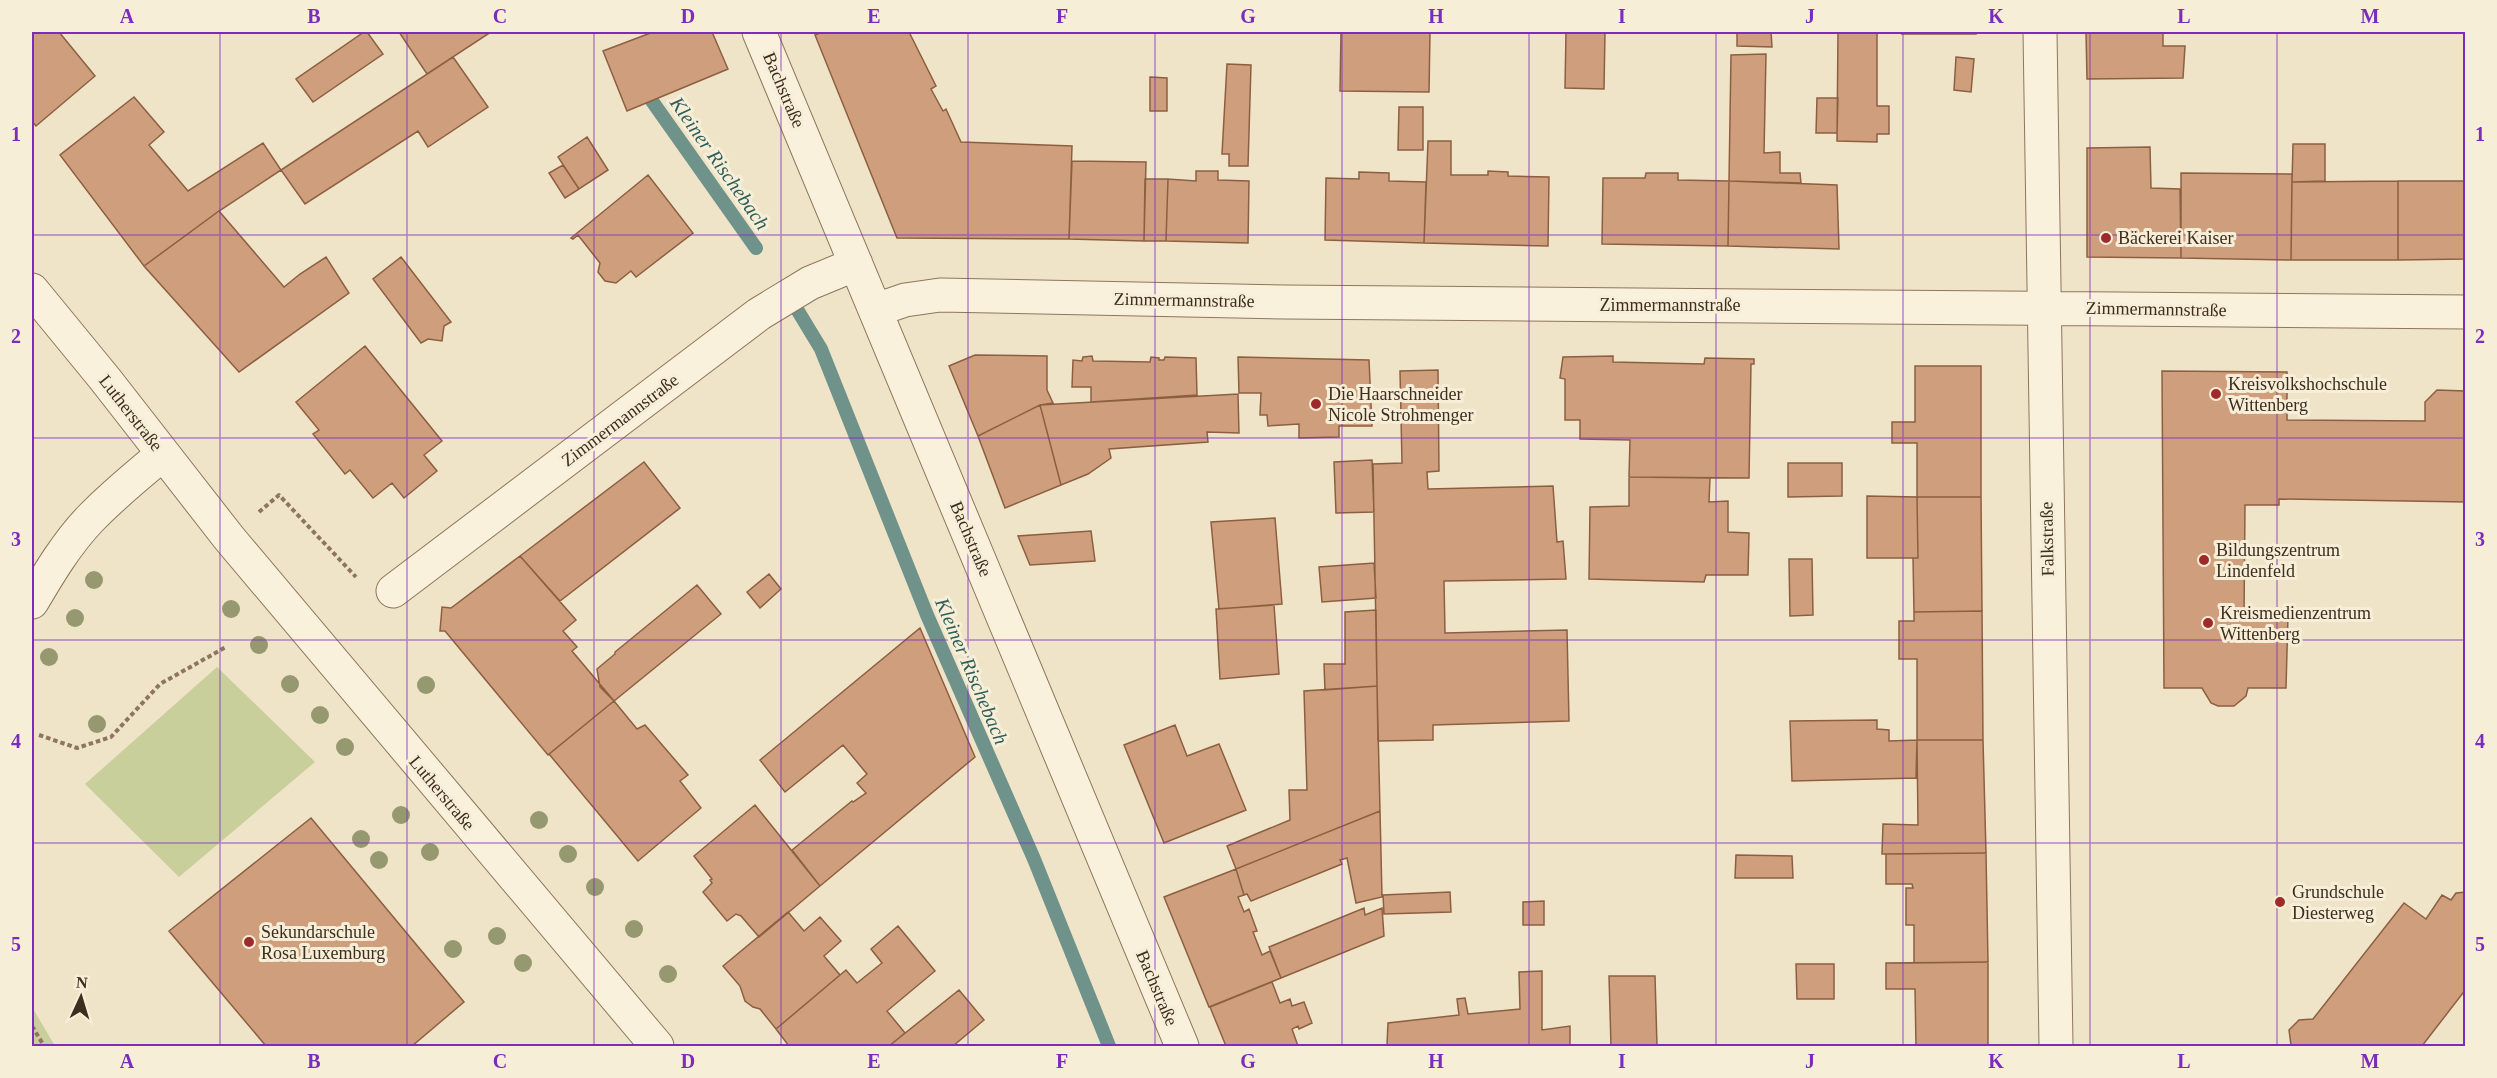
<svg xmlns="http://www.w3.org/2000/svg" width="2497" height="1078" viewBox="0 0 2497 1078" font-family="Georgia,serif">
  <rect width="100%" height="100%" fill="#f0e4c8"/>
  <path fill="#c9cf9b" d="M217,667l98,95 -136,115 -94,-93z
    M32,1007l23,39h-23z"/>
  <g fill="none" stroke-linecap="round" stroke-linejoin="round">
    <path stroke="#6f938a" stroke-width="14" d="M652,101l104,147
      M798,311l23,38 106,266 107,244 75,187"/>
  </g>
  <path fill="#cf9f7d" stroke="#8d5f41" stroke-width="1.5" d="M32,32h27l36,44 -59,50 -4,-5z
    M364,32h3l16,22 -70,48 -17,-23z
    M399,32h92l-64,42z
    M653,32h59l16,37 -101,42 -24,-60z
    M822,32h87l27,54 -5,3 12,22 3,-2 15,33 111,4 -3,93 -172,-1 -82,-203z
    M1341,32h89l-1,60 -89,-1z
    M1566,32h39l-1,57 -39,-1z
    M1737,32h34l1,15 -35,-1z
    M1838,32h39v74h12v28h-12v8l-40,-1z
    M1903,32h73v2h-74z
    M2086,32h77v14h22l-2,32 -96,1z
    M1766,54l-2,99 16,-1v21h20l1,10 -72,-2 2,-126z
    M453,57l35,50 -60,40 -10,-16 -113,73 -24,-34z
    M1956,57l18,2 -3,33 -17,-2z
    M1227,64l24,1 -3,101h-19v-12h-7z
    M1150,77l17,1v33h-17z
    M134,97l30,35 -15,13 39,46 75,-48 18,27 -62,41 -75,55 -84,-111z
    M1817,98h21l-1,35h-21z
    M1399,107h24v43h-25z
    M587,137l21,33 -29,19 -21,-32z
    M1428,141h23v34h37v-4l20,1v4l41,1 -1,69 -124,-3z
    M2293,144h32v37l-33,1z
    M2150,147l1,41 29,1 1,69 -94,-1v-109z
    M1072,161l74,1 -2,79 -75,-2z
    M563,165l16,24 -14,9 -16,-25z
    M1196,171h22v9l31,1 -1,62 -82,-2 2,-62 28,2z
    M1359,172l30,1v8l37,1 -2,61 -99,-3 1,-62 33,1z
    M1646,173h32v7l51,1 -1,65 -126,-2 1,-66h42z
    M2181,173l111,1 -1,86 -110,-2z
    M648,175l45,58 -57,44 -5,-6 -15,12 -11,-2 -7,-9 2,-9 -22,-28 -5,4 -2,-1z
    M1145,179h23l-2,62h-22z
    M1729,181l108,4 2,64 -111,-3z
    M2398,181h68v78l-68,1z
    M2398,181v79h-107l1,-78z
    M219,211l65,76 16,-13 26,-17 23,36 -110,79 -95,-106z
    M401,257l50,65 -7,4 -2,15 -14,-2 -7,4 -48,-64z
    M365,346l77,95 -18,14 13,16 -33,27 -12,-15 -19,15 -23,-28 -5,4 -32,-40 6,-4 -23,-28z
    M975,355l72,1v34l6,13 -13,2 -62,31 -29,-70z
    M1092,356l1,5 57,1 1,-5 8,1v2h5l1,-3 31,1 1,37 -106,7v-15h-19l1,-27 9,1 1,-4z
    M1613,356v6l91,2 1,-6 49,1v5h-3l-2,114 -120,-1 1,-37 -50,-1v-19h-15v-41l-5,-1 3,-21z
    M1238,357l131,3 3,66h-33v11l-40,1v-14l-31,2 -1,-11h-7l1,-22h-22z
    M1915,366h66v131h-64v-54h-25v-21h23z
    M1438,370l1,101 -12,1 1,17 125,-3 4,56 6,-1 3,38 -122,2 1,52 122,-3 2,91 -136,4v15l-55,1 -5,-277 29,-1 -2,-92z
    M2162,371l125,1v48l138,1v-19l12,-12 29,1v111l-187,-3v6h-34l-1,111 44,-1 -2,73h-38l-2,8 -12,10h-16l-7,-3 -9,-15h-38z
    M1238,394l1,39 -32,-1 1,10 -99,7 2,9 -23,16 -27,11 -21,-80z
    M1040,405l21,80 -56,23 -27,-72z
    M1372,460l2,52 -38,1 -2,-51z
    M644,462l36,46 -120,93 -40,-45z
    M1788,463h54v33l-54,1z
    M1629,477l81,1 -1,24 19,-1v31l21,1 -1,42h-42l-2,7 -115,-3 1,-72 39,-1z
    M1867,496l50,1 1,61h-51z
    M1917,497h64l1,114 -68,1 -1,-54h5z
    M1275,518l7,86 -63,5 -8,-87z
    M1091,531l4,30 -65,4 -12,-29z
    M520,556l56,64 -13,11 14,16 -5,4 42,50 -66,54 -103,-124h-5l2,-24 9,1z
    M1789,559h23l1,56 -23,1z
    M1374,563l2,35 -54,4 -3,-35z
    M769,574l12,15 -21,19 -13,-16z
    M697,585l24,29 -107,87 -14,-14 -3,-18 18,-15v-2z
    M1274,605l5,69 -59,5 -4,-70z
    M1376,610l1,76 -52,4 -1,-26h21v-52z
    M1982,611l1,129h-66v-81h-18v-38h15v-9z
    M920,628l55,129 -155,129 -28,-36 60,-49 1,1 13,-9 -9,-10 10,-9 -24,-29 -58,47 -25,-32z
    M1377,686l3,125 -144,58 -9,-23 63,-26 -1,-30h18l-3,-99z
    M614,701l23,28 8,-4 43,50 -8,6 21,27 -63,53 -89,-107z
    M1877,720v9l12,1v11l28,-1 -1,38 -124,3 -2,-60z
    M1175,725l12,31 32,-12 27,66 -82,33 -40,-98z
    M1917,740h66l3,113 -104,1 1,-30 35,1z
    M755,805l65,81 -61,51 -18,-21 -5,-2 -9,7 -24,-29 9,-9 -2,-3 2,-1 -18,-23z
    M1380,811l2,86 -26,6 -9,-45 -7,2 2,4 -91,37 -4,-7 -3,1 -8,-26z
    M311,818l153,184 -52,44h-146l-97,-115z
    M1986,853l2,109 -74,1v-38h-8v-37h7l-1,-4h-26v-30z
    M1736,855l56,1 1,22h-58z
    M1236,869l8,26 -6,2 6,15 5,-3 8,22 -4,1 9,23 8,-4 11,27 -72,29 -45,-110z
    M1450,892l1,20 -67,2 -1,-19z
    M2466,892v97l-44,57h-128l-3,-1 -2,-15 10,-10 14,-1 91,-116 22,16 16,-24 9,5 5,-7z
    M1544,901v24h-21v-23z
    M1364,908l1,7 17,-7 2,28 -103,42 -12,-31z
    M788,912l16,19 16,-14 21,24 -17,15 16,19 -64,54 -16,-20 -7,-2 -8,-6 -5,-15 -17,-20z
    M898,926l37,45 -48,40 18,22 -16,13h-100l-13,-17 70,-59 11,13 25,-20 -11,-14z
    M1988,962v84h-72l-1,-57h-29v-26z
    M1796,964h38v35h-37z
    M1542,971v59l28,-4v20h-189l6,-1 1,-22 71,-8 -2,-16 8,-1 3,16 52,-5 -1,-37z
    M1609,976h46l2,70h-46z
    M1272,982l8,21 10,-4 2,7 12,-4 8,21 -13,6 -1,-3 -6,3 6,17h-72l-16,-39z
    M959,990l25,30 -31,26h-64z"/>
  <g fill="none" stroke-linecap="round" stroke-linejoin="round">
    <g stroke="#8d765c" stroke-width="35">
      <path id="minor" d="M759,32l423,1014
        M2040,32l16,1014
        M32,290l73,89 124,159 428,508
        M876,310l29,-10 35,-5 345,7 1181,10
        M393,591l366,-277 51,-31 46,-19
        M32,602c17,-29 35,-59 58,-83 23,-24 48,-44 73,-65"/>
    </g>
    <path stroke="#8d765c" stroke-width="4" stroke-dasharray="4.5 3" stroke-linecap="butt" d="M259,512l20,-17 77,82
      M39,735l38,13 34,-11 49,-53 66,-37
      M32,1026l12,20"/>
    <use href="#minor" stroke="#faf1dc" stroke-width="33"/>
  </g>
  <g fill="#96986f">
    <circle cx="94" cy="580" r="9"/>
    <circle cx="231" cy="609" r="9"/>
    <circle cx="75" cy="618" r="9"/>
    <circle cx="259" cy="645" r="9"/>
    <circle cx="49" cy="657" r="9"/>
    <circle cx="290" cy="684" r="9"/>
    <circle cx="426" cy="685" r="9"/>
    <circle cx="320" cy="715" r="9"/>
    <circle cx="97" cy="724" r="9"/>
    <circle cx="345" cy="747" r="9"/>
    <circle cx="401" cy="815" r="9"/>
    <circle cx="539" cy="820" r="9"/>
    <circle cx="361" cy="839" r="9"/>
    <circle cx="430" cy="852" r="9"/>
    <circle cx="568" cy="854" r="9"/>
    <circle cx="379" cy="860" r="9"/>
    <circle cx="595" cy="887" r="9"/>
    <circle cx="634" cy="929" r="9"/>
    <circle cx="497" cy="936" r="9"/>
    <circle cx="453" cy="949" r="9"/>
    <circle cx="523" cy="963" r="9"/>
    <circle cx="668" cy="974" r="9"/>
  </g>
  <path fill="none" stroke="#7b2cbf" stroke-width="1.5" stroke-opacity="0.55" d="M220,32v1014M407,32v1014M594,32v1014M781,32v1014M968,32v1014M1155,32v1014M1342,32v1014M1529,32v1014M1716,32v1014M1903,32v1014M2090,32v1014M2277,32v1014M32,235h2434M32,438h2434M32,640h2434M32,843h2434"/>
  <g fill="#9e2a2b" stroke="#f7eed8" stroke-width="2">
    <circle cx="2106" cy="238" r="6"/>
    <circle cx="2216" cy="394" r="6"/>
    <circle cx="1316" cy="404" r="6"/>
    <circle cx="2204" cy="560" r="6"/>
    <circle cx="2208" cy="623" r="6"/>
    <circle cx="2280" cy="902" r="6"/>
    <circle cx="249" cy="942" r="6"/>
  </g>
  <g text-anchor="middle" stroke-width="6" stroke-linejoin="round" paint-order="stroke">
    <g font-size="18" fill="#3d2e20" stroke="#f7eed8">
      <text transform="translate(784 90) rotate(67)" y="6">Bachstraße</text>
      <text transform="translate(1184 300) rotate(1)" y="6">Zimmermannstraße</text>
      <text x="1670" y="311">Zimmermannstraße</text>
      <text transform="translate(2156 309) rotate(1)" y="6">Zimmermannstraße</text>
      <text transform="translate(131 413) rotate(52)" y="6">Lutherstraße</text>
      <text transform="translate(620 420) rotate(-37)" y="6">Zimmermannstraße</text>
      <text transform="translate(971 539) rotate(67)" y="6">Bachstraße</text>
      <text transform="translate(2047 539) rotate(-91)" y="6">Falkstraße</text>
      <text transform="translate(442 793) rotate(50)" y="6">Lutherstraße</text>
      <text transform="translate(1157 988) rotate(67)" y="6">Bachstraße</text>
    </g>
    <g font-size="18" fill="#3d2e20" stroke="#f7eed8" text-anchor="start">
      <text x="2118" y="244">Bäckerei Kaiser</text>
      <text x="2228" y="390">Kreisvolkshochschule<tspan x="2228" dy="21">Wittenberg</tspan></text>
      <text x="1328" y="400">Die Haarschneider<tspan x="1328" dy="21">Nicole Strohmenger</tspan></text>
      <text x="2216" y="556">Bildungszentrum<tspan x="2216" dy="21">Lindenfeld</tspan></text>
      <text x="2220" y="619">Kreismedienzentrum<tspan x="2220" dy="21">Wittenberg</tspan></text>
      <text x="2292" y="898">Grundschule<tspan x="2292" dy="21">Diesterweg</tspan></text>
      <text x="261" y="938">Sekundarschule<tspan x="261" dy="21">Rosa Luxemburg</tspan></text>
    </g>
    <g font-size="20" font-style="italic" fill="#2f5d5a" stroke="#f7eed8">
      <text transform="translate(720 163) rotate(55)" y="7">Kleiner Rischebach</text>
      <text transform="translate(972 671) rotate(67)" y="7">Kleiner Rischebach</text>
    </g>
  </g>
  <rect width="2497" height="1078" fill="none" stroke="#f7eed8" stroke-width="66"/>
  <g transform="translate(81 997) rotate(4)" stroke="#f7eed8" stroke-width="4.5" paint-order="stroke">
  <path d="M0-4.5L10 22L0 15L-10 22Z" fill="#3d2e20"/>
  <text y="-9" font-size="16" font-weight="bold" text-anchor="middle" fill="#3d2e20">N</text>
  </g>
  <rect x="33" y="33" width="2431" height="1012" fill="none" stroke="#7b2cbf" stroke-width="2"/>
  <g font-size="20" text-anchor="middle" font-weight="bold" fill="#7b2cbf">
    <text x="127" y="23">A</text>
    <text x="314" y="23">B</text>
    <text x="500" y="23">C</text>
    <text x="688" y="23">D</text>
    <text x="874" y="23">E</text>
    <text x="1062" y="23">F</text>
    <text x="1248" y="23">G</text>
    <text x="1436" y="23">H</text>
    <text x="1622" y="23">I</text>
    <text x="1810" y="23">J</text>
    <text x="1996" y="23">K</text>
    <text x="2184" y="23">L</text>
    <text x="2370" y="23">M</text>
    <text x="16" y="141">1</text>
    <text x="2480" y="141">1</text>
    <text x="16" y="343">2</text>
    <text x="2480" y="343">2</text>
    <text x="16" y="546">3</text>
    <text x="2480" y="546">3</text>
    <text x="16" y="748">4</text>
    <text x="2480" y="748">4</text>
    <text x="16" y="951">5</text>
    <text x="2480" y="951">5</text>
    <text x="127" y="1068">A</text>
    <text x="314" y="1068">B</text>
    <text x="500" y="1068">C</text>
    <text x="688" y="1068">D</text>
    <text x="874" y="1068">E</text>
    <text x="1062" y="1068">F</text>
    <text x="1248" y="1068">G</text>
    <text x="1436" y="1068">H</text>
    <text x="1622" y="1068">I</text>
    <text x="1810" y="1068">J</text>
    <text x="1996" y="1068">K</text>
    <text x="2184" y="1068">L</text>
    <text x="2370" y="1068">M</text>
  </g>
</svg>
